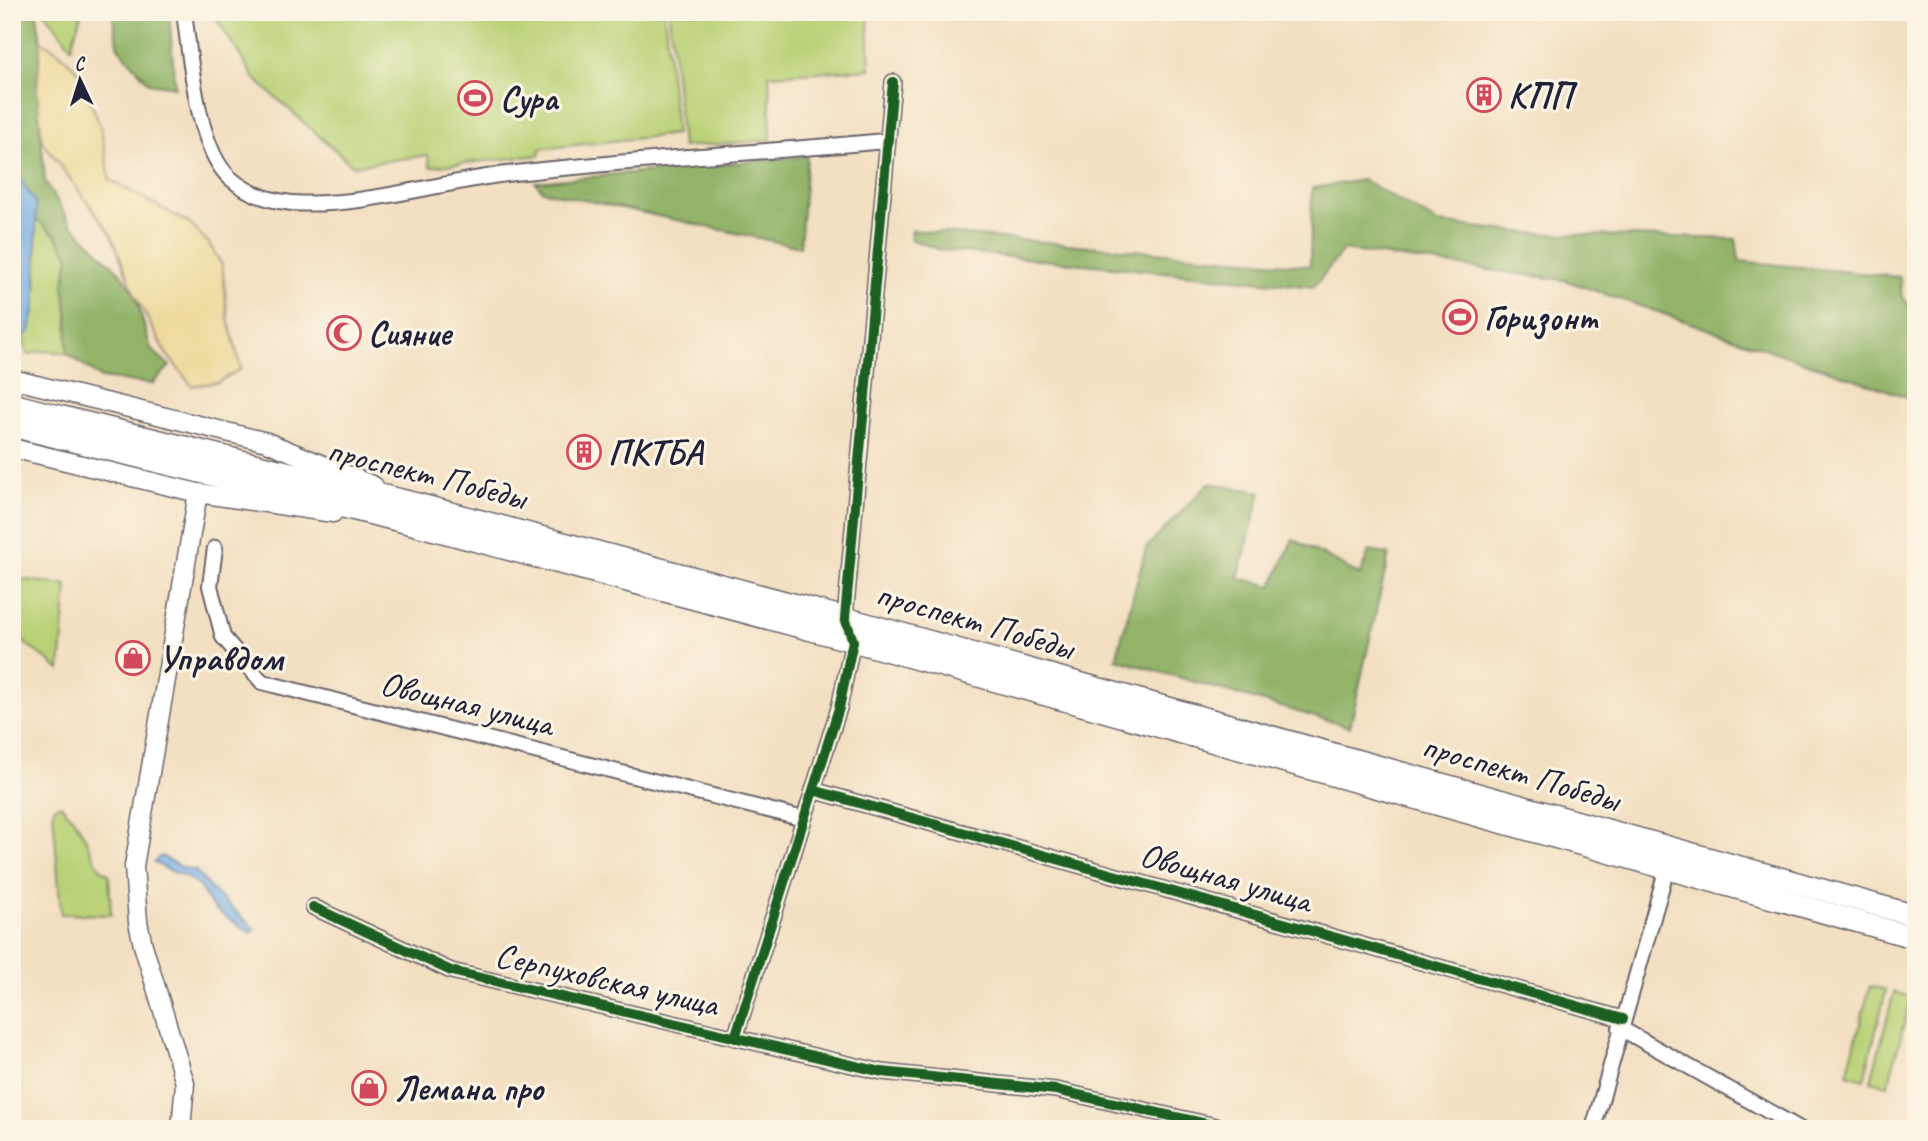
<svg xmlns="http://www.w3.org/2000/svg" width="1928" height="1141" viewBox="0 0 1928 1141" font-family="Caveat,sans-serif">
  <rect width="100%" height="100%" fill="#fcf5e5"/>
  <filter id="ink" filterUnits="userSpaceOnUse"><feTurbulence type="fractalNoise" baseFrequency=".0143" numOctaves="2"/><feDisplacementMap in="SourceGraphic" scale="14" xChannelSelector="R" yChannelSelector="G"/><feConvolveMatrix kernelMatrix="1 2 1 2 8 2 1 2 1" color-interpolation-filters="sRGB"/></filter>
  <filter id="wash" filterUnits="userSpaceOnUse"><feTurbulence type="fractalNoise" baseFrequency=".00686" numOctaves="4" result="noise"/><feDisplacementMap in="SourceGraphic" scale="28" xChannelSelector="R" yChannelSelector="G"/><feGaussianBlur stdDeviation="1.57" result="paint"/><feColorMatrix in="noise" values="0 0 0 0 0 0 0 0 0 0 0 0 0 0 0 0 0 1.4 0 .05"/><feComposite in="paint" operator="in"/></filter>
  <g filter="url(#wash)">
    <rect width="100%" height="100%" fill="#f3dfc1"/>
    <path fill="#b9d176" stroke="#6e7a58" stroke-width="2" d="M45,12h37l-11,35z
      M216,12h448l12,122 -136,15v6l-110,12 -2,-12 -75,11 -98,-87 -39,-61z
      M669,12h199l2,57 -101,6 2,65 -89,7z
      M36,219l20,17 13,20 -5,29 4,33 -1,35 -25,-2 -15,4 -3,-18c18,-19 12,-91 12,-118z
      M12,578l55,7 -7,85 -48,-37z
      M61,805c7,8 16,17 21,27 9,14 11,35 27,42l2,41 -50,-1 -8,-103 3,-5z
      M1870,986l16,4 -22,89 -17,-5z
      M1894,992l17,5 -23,88 -17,-4z"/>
    <path fill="#92b367" stroke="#5a6a51" stroke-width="2" d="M12,12h24l1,3 4,26 -4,49 8,91 26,43 51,51 13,20 16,54 19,17 -18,18 -51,-6 -34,-25 1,-35 -4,-33 5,-29 -13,-20 -20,-17v-16l-13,-19 -11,-24z
      M112,12h57l6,75 -26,-4 -31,-36z
      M807,156l-7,91 -257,-56 -8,-9z
      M1363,180l75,43 90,10 208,6 3,22 161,16 2,20 14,17v86l-352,-120 -221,-30 -29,37 -373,-37 -31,-11 2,-9 398,36 2,-78z
      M1209,483l52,9 -23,86 34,8 21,-47 67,36 9,-24 20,3 -39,173 -234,-68 30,-111z"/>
    <path fill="#eeda9e" stroke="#887e6c" stroke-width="2" d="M41,41l18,11 21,21 21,56 9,51 79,43 19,19 14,23 6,53 13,51 -23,13 -26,4 -27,-34 -30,-57 -24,-61 -69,-93 -5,-51z"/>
    <path fill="#75abe3" stroke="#4c668f" stroke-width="2" d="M12,156l11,28 13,19v96l-6,32 -18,17z
      M161,856l20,11 15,4 14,17 45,41 -4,4c-10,-7 -35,-20 -41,-29 -5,-8 -8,-16 -16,-22 -12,-10 -28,-10 -40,-20z"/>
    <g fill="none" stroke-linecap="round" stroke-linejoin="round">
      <path stroke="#75abe3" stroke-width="3.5" d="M19,363l2,-26"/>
    </g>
  </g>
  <g filter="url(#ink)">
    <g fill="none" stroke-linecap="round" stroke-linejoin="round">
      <g stroke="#6b646a" stroke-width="18">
        <path id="minor" d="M184,12c6,43 13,137 46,166 17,15 40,23 62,25 67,5 148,-21 215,-29 126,-15 253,-21 379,-33
          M215,548l-5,38 13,51 39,45 542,137
          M813,790l810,229
          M313,907l138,64 431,101 174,18 173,39
          M1620,1028l180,101
          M735,1038l104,-330 14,-67 -8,-23 48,-536
          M1593,1129l74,-261"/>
      </g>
      <g stroke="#6b646a" stroke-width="21">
        <path id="tertiary" d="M12,379l255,63 107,44
          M12,448l186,45 135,20
          M181,1129l4,-46 -42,-138 -5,-23 -4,-56 64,-373"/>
      </g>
      <g stroke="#6b646a" stroke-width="24">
        <path id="primary" d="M62,417l355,87 428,114 1071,298
          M57,437l356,87 440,117 1063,297"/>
      </g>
      <use href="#minor" stroke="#fff" stroke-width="14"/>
      <use href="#tertiary" stroke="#fff" stroke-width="18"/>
      <use href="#primary" stroke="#fff" stroke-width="21"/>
      <g stroke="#6b646a" stroke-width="24" stroke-linecap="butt">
        <path id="primary-bridge" d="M12,404l50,13
          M12,426l45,11"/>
      </g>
      <use href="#primary-bridge" stroke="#fff" stroke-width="21"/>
      <g stroke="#fcf5e5" stroke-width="15">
        <path id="cycleway" d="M813,790l810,229
          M313,907l138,64 431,101 174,18 173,39
          M735,1038l104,-330 14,-67 -8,-23 48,-536"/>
      </g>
      <use href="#cycleway" stroke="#1b5e20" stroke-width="10"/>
    </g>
  </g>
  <defs>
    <g id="building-ring" transform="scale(1.75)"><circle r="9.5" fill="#fcf5e5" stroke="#d1495b" stroke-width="1.5"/><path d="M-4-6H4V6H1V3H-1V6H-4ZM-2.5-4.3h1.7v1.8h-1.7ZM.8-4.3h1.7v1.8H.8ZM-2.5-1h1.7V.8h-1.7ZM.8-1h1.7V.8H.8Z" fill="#d1495b"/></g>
    <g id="stadium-ring" transform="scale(1.75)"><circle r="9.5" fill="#fcf5e5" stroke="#d1495b" stroke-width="1.5"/><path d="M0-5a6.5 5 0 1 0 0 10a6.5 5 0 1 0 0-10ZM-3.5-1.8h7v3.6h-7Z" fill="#d1495b"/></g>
    <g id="mosque-ring" transform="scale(1.75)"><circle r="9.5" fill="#fcf5e5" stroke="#d1495b" stroke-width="1.5"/><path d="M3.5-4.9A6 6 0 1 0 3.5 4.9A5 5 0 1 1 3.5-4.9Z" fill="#d1495b"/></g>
    <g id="shop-ring" transform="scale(1.75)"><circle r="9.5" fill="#fcf5e5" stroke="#d1495b" stroke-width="1.5"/><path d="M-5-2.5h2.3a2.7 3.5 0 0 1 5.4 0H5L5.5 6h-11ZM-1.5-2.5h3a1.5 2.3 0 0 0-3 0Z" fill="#d1495b"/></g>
  </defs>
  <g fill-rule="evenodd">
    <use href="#building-ring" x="1484" y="95"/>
    <use href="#stadium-ring" x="475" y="98"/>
    <use href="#stadium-ring" x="1460" y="317"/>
    <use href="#mosque-ring" x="344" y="333"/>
    <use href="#building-ring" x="584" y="452"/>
    <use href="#shop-ring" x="133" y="658"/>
    <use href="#shop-ring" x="369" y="1088"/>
  </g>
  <g text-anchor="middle" stroke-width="6" stroke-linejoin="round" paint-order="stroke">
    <g font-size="35" font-weight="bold" fill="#22223b" stroke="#fcf5e5" text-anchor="start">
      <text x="1508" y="107">КПП</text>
      <text x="500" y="110">Сура</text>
      <text x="1484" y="329">Горизонт</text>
      <text x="368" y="345">Сияние</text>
      <text x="608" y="464">ПКТБА</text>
      <text x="158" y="670">Управдом</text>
      <text x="394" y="1100">Лемана про</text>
    </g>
    <g font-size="35" fill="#22223b" stroke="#fcf5e5">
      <text transform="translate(427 473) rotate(14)" y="12">проспект Победы</text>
      <text transform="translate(975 620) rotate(16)" y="12">проспект Победы</text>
      <text transform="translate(467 703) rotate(14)" y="12">Овощная улица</text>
      <text transform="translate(1521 772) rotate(16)" y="12">проспект Победы</text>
      <text transform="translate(1226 877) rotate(16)" y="12">Овощная улица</text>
      <text transform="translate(607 979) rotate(13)" y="12">Серпуховская улица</text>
    </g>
  </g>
  <rect width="1928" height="1141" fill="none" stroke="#fcf5e5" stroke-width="42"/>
  <g transform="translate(80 80) rotate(356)" stroke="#fcf5e5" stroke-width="5" paint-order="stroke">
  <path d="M0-5L12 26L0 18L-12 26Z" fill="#22223b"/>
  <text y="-10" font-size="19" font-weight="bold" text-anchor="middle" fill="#22223b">С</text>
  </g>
</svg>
